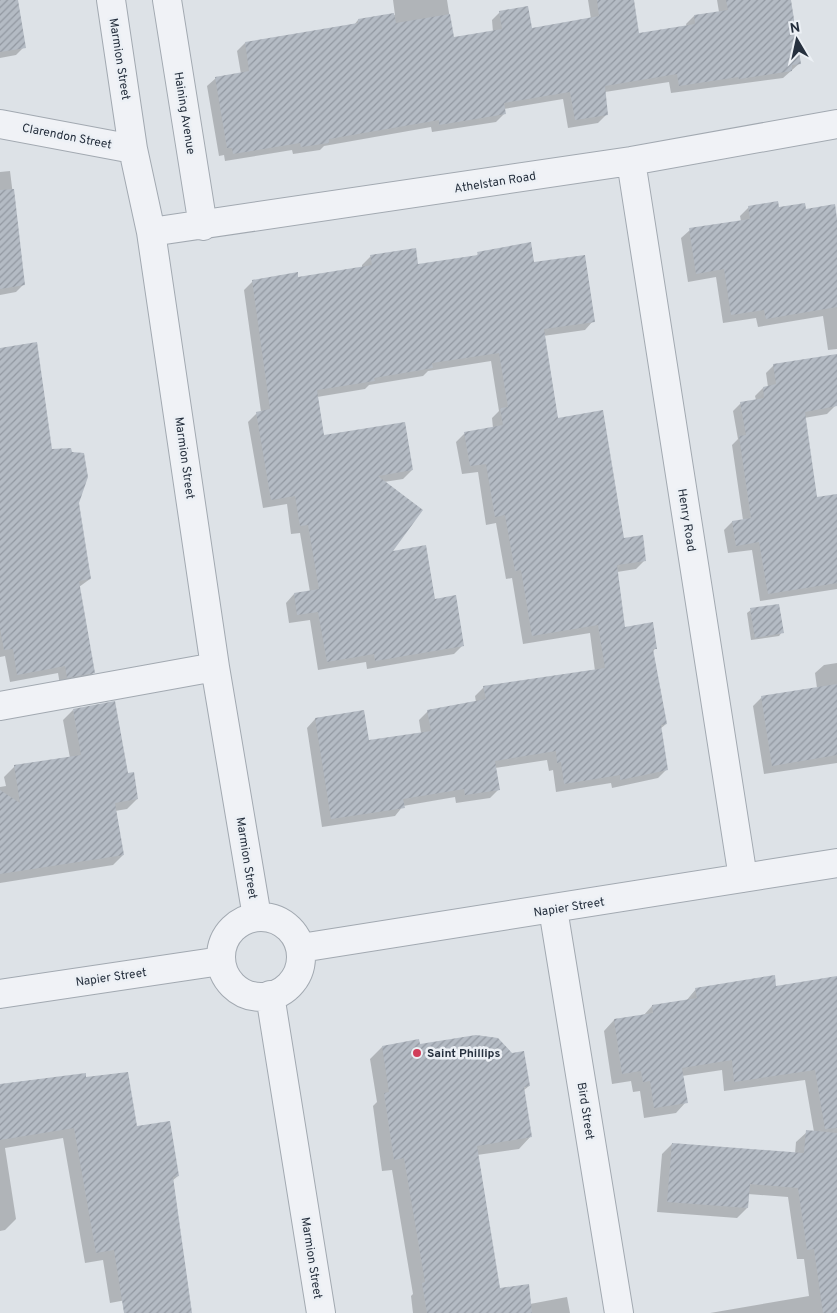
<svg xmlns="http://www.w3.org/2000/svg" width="837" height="1313" viewBox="0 0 837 1313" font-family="Overpass,sans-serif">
  <defs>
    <pattern id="building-hatch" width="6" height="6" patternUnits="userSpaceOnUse" patternTransform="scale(1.25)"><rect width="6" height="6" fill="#b4bbc4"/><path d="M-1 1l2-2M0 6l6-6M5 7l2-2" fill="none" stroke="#9298a1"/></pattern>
  </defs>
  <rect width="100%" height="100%" fill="#dde2e7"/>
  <path fill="#0003" d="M0,0h17l7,47 -8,8 -16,3z
    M393,0h54l6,38 40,-6 -1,-12 8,-8 31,17 60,-10 -3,-19h45l5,34 49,-7 -1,-3 8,-8 25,-4 -2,-12h73l10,63 -17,15 -112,15 -2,-11 -64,10 1,23 -8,8 -30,5 -5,-29 -59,10v5l-8,8 -64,10 -1,-5 -107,19 -4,4 -27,4 -1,-4 -67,11 -1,-6 -5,1 -12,-70 9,-8 25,-4 -4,-23 8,-8 109,-18 4,-5 37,-5z
    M10,171l14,113 -8,8 -16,3v-123z
    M749,207l56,3 32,8v131l-9,1 -5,-34 -65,11 -2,-9 -33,5 -7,-46 -28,5 -7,-44 9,-8 51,-9 -1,-5z
    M478,254l55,10 60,57 -8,9 -42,6 14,84 66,120 22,20 -9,9 -19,3 7,56 32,20 -4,4 14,72 -6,5 7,40 -9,9 -46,10 -1,-5 -55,9 -3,-22 -4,1 -2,-11 -52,8 4,21 -9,9 -34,5 -1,-6 -52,9 -8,10 -73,11 -15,-99 8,-9 53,23 53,-9 -2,-13 9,-9 48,-9 -1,-6 9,-9 111,-16 -5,-38 -67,11 -11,-66 -6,1 -10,-56 -10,2 -8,-53 -16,2 -6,-32 9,-9 28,-5 -1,-10 7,-7 -8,-50 -63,10 -5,5 -54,9 -4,4 -48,8 6,39 89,34 -9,9 -19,3 6,70 44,48 29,45 -9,9 -87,15 -1,-7 -48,8 -8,-50 -21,3 -3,-20 8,-9 16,-2 -10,-59 -9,1 -4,-30 -24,4 -15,-86 9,-9 4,-1 -17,-122 9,-9 44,-3 65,-10v-3l9,-9 46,9 58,-8z
    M0,349l78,154 12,76 -11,8 15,85 -8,8 -26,5 -2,-12 -48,9 -5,-26 -5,1z
    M774,365h63v32l-2,9 -8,8 -23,4 12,81 21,-4v94l-77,12 -8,-51 -24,3 -4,-23 8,-8 11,-2 -11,-75 6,-6 -5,-28 8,-8 15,-3 -1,-4 8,-8 5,-1 -2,-14z
    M751,610l31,22 -3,4 -28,4 -4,-27z
    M837,663v100l-73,11 -11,-68 9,-9 55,-9 -2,-15 9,-8z
    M73,710l54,65 10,24 -10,10 -12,2 8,44 -10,10 -113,18v-96l6,-1 -2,-9 11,-11 55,-8 -7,-38z
    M837,979v334h-127l99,-17 -5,-37h-7l-9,-62 -40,-3 -1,14 -10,10 -80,-6 5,-58 10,-10 123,10 1,-12 11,-10h7l-9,-52 -81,11 -2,-21 -40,6 4,26 -10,11 -32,5 -4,-27 -7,1 -2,-11 -19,3 -8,-53 10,-11 29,-4 9,-10 34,-5 10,-12 79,-2z
    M419,1046l110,40 -5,4 7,46 -12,13 -42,6 22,135 31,14 37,-7 3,16h-157l-2,-17 2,-2 -21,-124 -10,1 -9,-65 4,-4 -7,-43 12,-12z
    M85,1078l51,50 42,48 -6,5 19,132h-40l-9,-16 -32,6 -7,-43 -18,3 -22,-125 -58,10 11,71 -11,11 -5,1v-146z"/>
  <path fill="url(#building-hatch)" d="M0,0h18l8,48 -26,4z
    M597,0h37l5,33 56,-9 -1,-9 34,-5 -2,-10h65l10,64 -9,1v6l-53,8 -1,-2 -59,9 -2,-12 -72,12 3,29 -33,5 -5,-28 -66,11 2,11 -67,11v-5l-110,19v4l-28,4 -1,-4 -67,11 -1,-6h-5l-12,-71 34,-6 -4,-29 113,-19v-4l36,-6 2,10 54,-9 4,23 48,-8 -3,-18 29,-5 4,22 67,-12z
    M14,189l11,96 -25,4v-99z
    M778,201l1,6 26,-4 1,6 29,-5 2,15v88l-71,12 -2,-9 -33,5 -7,-46 -28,5 -7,-46 61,-9 -2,-13z
    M531,242l3,20 51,-7 10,67 -51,7 14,89 45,-8 21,128 19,-3 3,26 -29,4 8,62 28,-5 4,27h-4l14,75 -6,1 7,45 -48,10v-5l-56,9 -3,-22 -4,1 -1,-12 -61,10 5,29 -35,5 -1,-6 -61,10 2,9 -74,11 -16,-101 49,-8 5,30 62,-9 -4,-21 59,-11 -3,-13 122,-18 -7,-43 -66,11 -11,-66 -6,1 -10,-56 -10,2 -9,-53 -16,2 -6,-34 39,-7 -3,-17 8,-1 -9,-54 -67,10 1,5 -59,10 1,3 -58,9 7,45 81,-13 8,48 -35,6 45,34 -30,41 33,-6 9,54 21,-4 8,51 -89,15 -1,-7 -47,8 -9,-50 -21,3 -3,-22 25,-4 -11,-64 -8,1 -5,-30 -24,4 -15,-88 14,-3 -18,-129 46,-8v5l74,-12 -2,-10 46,-7 2,16 60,-9 -1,-3z
    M37,342l15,107 19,-1 1,4 12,1 4,24 -9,26 12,76 -12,2 16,92 -28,5 -2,-12 -48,9 -4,-26 -9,1 -4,-22v-280z
    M837,354v52l-32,6 12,85 20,-3v89l-69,11 -9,-52 -23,4 -4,-25 19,-3 -12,-82 7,-1 -6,-33 24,-4 -1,-11 13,-3 -3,-20z
    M779,604l5,29 -29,5 -5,-30z
    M837,684v71l-65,11 -11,-70z
    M115,701l13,72 6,-1 4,27 -23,4 9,52 -124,19v-84l20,13 -6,-38 67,-10 -8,-46z
    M775,975l1,11 61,-10v152l-12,1 -10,-59 -81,12 -2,-22 -50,8 6,35 -34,5 -4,-27 -7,1 -2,-11 -19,3 -8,-55 39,-6 -1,-8 45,-7 -2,-10z
    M476,1035l22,3 14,15 12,-2 6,35 -6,1 8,50 -55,9 23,142 29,-4 3,29h-105l-5,-30 3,-1 -21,-124 -10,2 -10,-67 5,-1 -7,-46 37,-7 1,5z
    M128,1072l9,54 33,-5 9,55 -6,1 19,136h-68l-10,-63 -18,3 -22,-125 -74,12v-56l86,-11v4z
    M806,1130l31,3v180h-14l-9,-64 -7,1 -9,-62 -48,-4 -2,24 -81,-6 5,-59 132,10z"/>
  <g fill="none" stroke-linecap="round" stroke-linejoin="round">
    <g stroke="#a2a9b1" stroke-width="30">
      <path id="street" d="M111,0l22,149 18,83 64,435 42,250
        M167,0l36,226
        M0,124l133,25
        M631,161l112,717
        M151,232l480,-71 206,-37
        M0,706l215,-39
        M553,909l66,404
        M221 957a40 40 0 1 1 80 0a40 40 0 1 1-80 0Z
        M301,948l536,-85
        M0,994l221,-33
        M270,995l51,318"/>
    </g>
    <use href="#street" stroke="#f0f2f6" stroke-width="28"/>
  </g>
  <circle fill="#d13e5a" stroke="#ecf0f5" stroke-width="2" cx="417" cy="1053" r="5"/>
  <g text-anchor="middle" stroke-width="5" stroke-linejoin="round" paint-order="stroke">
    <g font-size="12" fill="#26303e" stroke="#ecf0f5">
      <text transform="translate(120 59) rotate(81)" y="4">Marmion Street</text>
      <text transform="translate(185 113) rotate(81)" y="4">Haining Avenue</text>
      <text transform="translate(67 136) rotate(11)" y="4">Clarendon Street</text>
      <text transform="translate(495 182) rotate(-9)" y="4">Athelstan Road</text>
      <text transform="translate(185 458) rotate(82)" y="4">Marmion Street</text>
      <text transform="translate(687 520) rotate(81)" y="4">Henry Road</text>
      <text transform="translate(247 858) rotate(81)" y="4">Marmion Street</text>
      <text transform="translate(569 907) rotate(-9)" y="4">Napier Street</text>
      <text transform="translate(111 977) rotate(-8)" y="4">Napier Street</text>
      <text transform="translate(586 1111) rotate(81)" y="4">Bird Street</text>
      <text transform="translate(312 1258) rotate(81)" y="4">Marmion Street</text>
    </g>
    <g font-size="12" font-weight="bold" fill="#26303e" stroke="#ecf0f5" text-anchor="start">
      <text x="427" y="1057">Saint Phillips</text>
    </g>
  </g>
  <g transform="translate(797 40) rotate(351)" stroke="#ecf0f5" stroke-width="4" paint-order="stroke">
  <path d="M0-4L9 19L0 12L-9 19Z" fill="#26303e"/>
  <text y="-8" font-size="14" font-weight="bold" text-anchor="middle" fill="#26303e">N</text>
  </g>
</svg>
